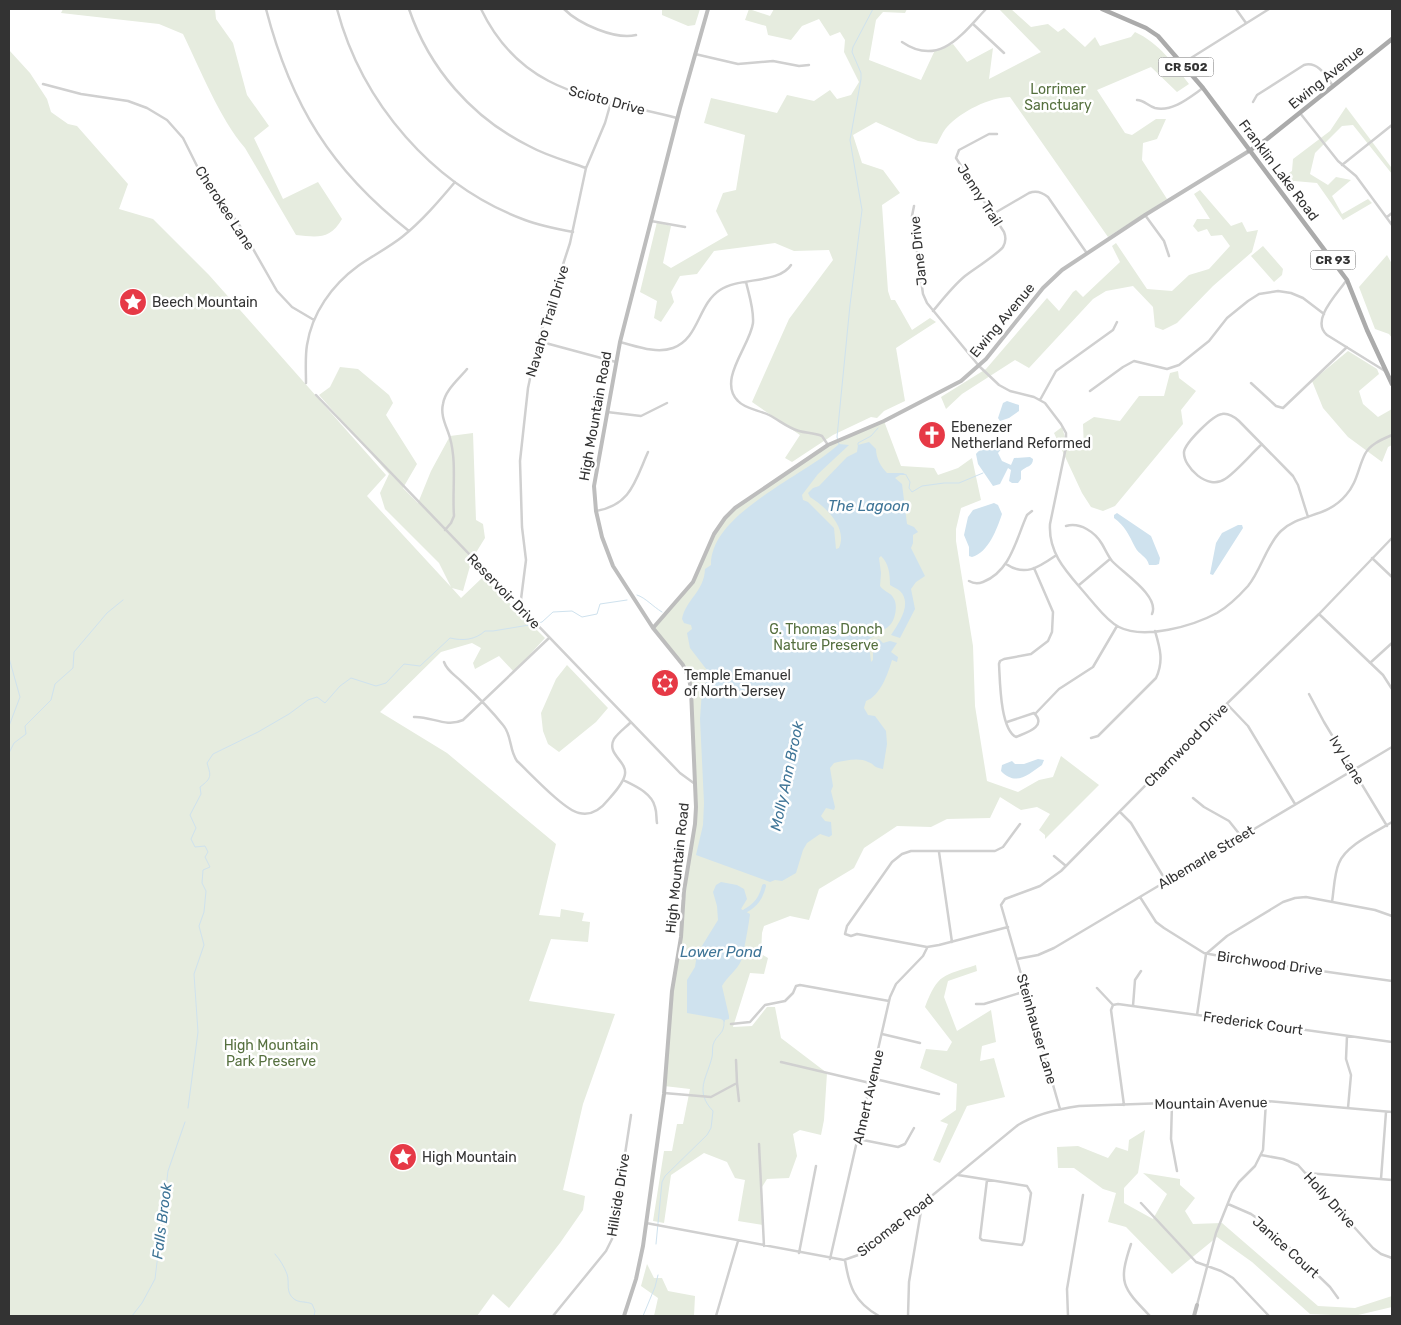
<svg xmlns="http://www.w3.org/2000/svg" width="1401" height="1325" viewBox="0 0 1401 1325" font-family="Rubik,sans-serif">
  <rect width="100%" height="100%" fill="#fff"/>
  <path fill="#e6ecdf" d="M63,9h152l1,10 17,24 14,52 22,31 -15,12 29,61 35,-17 24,37c-12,21 -25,18 -46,16l-51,-87c-25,-29 -45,-79 -62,-114l-24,-10 -98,-11z
    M662,9h38l-5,16 -7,1 -26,-11z
    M749,9l21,7 4,-7h133l-2,4 -22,-1 -7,8 -7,40 52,20 14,-30 18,-6 14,18 26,-14 -4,31 52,-27 -42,-43h12l20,18 17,-3 10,8 6,-4 21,19 10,-10 5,9 31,-9 4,-5c24,11 39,32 54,52l-12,8 -26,-25 -54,23 28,43 7,2 24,-16h10l-9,20 -14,4 -1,17 25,39 -59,38 -98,-140c-20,0 -50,15 -63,30 -4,4 -7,12 -10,17l-19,-3 -42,-19 -23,13 9,28 21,7 17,23 -18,12 6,86 3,9h4l17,30 18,-12 6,4 -40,26 9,53 -21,10 -7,7 -6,-1 -38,18 -41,27 -7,-4 15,-23 -48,-33 37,-83 44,-59 -4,-10 -35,1 -19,-8 -61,8 -17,23 -17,2 -9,16 3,10 -13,20 -7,-4 3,-17 -17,-9 17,-70 14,4 -8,37 8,5 57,-33 -12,-24 7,-18 13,-3 9,-55 -41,-12 7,-25 66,15 10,-18 27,6 16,-11 7,9 14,-4 8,-13 -15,-30 1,-12 -5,-8 -10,4 -11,-17 -17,7 -11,14 -23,-5 -2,-9 -21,-6z
    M9,50l21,23 17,26 4,13 17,12 9,2 51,58 -9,25 34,10 56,56 177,200 -19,21 84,91 -12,-24 -54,-54 -5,-16 9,-19 -70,-79 11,-8 10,-20 18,2 31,26 4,8 -7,12 31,49 -14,24 15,15 13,-32 19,-35 23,-3 3,87 7,4 2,14 -13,21 -9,32 -11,-3 9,10 22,-21 62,61 -31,34 -15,-16 -24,13 -2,-6 8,-15 -9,-5 -31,9 -61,60 67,41 109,91 -17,71 21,2 1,-8 23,4 -2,8 8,1 -2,20 -37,-3 -22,62 86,13 -32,90 -20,86 22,6 -2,14 -23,33 -51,65 -16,-14 -16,22h-468z
    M1346,107l45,60 1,-1v8l-39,-49 -11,1 -27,27 -5,21 18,11 8,-8 15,3 -19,16 10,18 26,-15 4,4 -29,17 -26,-37 -23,-2 -8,5 -6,-7 12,-8 1,-12 37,-28z
    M1200,190l31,36 11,-4 5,10 11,-2 -6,22 -39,34 -36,37 -14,7 -8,-3 -2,-20 -20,-21 -27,5 -13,8 -64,69 -14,-8 -53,34 -16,15 -5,-12 45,-28 61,-71 12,13 14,-19 3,-2 7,7 37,-35 -8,-16 4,-3 31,46 25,2 17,-16 20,-6 21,-23 -8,-11 -11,1 -4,-7 -9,3 -5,-6 4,-7h13l-16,-25z
    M1263,246l20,23 -1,6 -8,7 -23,-26z
    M1387,255l5,9v74l-3,-4 -14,-5 -16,-42z
    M1348,351l29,18 2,5 -20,17 4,13 15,13 14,-8v36l-4,2 -6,15 -34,-25 -25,-29 -11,-27z
    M1178,371l1,7 17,13 -15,19 2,14 -68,82 -12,5 -12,-4 -9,-14 -28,-60 8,-6 7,24 15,-2 -1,-25 11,-7 26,4 19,-25h25l6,-23z
    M884,421l17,45 33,2 4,7 20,-7 14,-10 9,42 -20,8 -5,21v12l17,105 2,60 12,75 31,11 21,-12 14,-3 8,-21 38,29 -54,54v-4l-6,-5 11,-16 -13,-7 -16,3 -21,-13 -10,21 -43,1 -16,8 -34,-1 -33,22 -10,20 -35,21 -10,31 -19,-4 -26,10 -2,7 -1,21 7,4 -4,16 -14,-1 -17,54 19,-1 15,-19h8l6,31 46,35 -3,47 -3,15 -21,-5 -7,4 4,22 -8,22 -22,1 -5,8 1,38 -25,-4 7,-41 -10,-2 -8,-16 -23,-9 -33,22 -7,48 -11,-2 11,-70h8l5,-27h6l7,-35 -26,-3 5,-72 26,-190 -4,-134 -5,-19 -33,-43 37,-41 19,-42 20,-32 99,-68z
    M567,665l41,43 -12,14 -37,30 -11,-8 -5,-13 -2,-18 15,-34z
    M976,965l1,6 -29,10 -4,16 13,34 34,-21 5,32 -14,4 -2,15 14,-3 11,39 -38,9 -27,57 -7,-3 15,-36 -8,-3 16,-11 1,-26 -37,-16 6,-19 21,2 5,-9 -27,-35c13,-34 18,-31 51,-42z
    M1145,1130l-7,43 -14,15v15l29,16 14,-25 -24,-21 37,6v6l15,13 -10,13 8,13 29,-1 96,83 37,2 37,-12v11l-38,9 -44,-2 -58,-52 -35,-25 -45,37 -46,-47 -18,-5 8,-29 -13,-4 -29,-21h-16l-1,-21 21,-1 30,12 8,-11 12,4 1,-11z
    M647,1264l7,14h8l6,13 27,5 -1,20h-40l4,-18 -17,-12z"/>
  <path fill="#cfe2ee" d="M1007,401l12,4v6l-10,7 -9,3 -2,-3 5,-15z
    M869,442l7,7c0,9 5,18 11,24h16l4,2h-7l-5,3 7,6 5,40 7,3 4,5 -5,3v8l-2,5 14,28 -9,6 -5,7 4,20 -15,29 -9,-3c7,-11 22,-31 9,-44 -2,-2 -7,-4 -10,-6 0,-11 -1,-21 -9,-29l-2,2 2,15 -1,13c4,6 11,6 14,13 4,7 1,21 -4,26 -8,8 -18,10 -26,19l6,9 1,9 2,-2v-14l4,-6 2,-1 4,4 7,-2 7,2 -6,9 7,5 -1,5 -5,-2c-4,14 -12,36 -26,41l-2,7 4,7 7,1 11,15 1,13 -4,25c-11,-2 -7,-4 -15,-7 -9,-5 -24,-1 -34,1l-4,5 3,18 -2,5 4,16 -1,3 -8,-2 -5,8 4,5 6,1 1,13 -3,2 -9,-3 -13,9 -4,7 -7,23 -14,8 -7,-1 -5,2 -74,-27 7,-30 1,-22 -4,-84 2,-29 8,-16 -20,-26 -3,-15 5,-4 -1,-4 -7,-2 -2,-4c4,-20 22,-27 23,-50l6,-4c-1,-52 94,-89 128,-121l10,1 -31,29 -16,21 1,5 5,2 26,26 2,21 3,-1c9,-20 -13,-41 -29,-51l-2,-4 5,-5 6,-2 28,-29 10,-5 1,-7z
    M1004,442v4l-6,7 4,8 9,4 3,-7 16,-1 3,2c0,8 -7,7 -12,12v8l-3,4h-6l-3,-2 2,-11 -3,-2 -8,16 -7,2 -15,-22 -2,-10c4,-6 21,-11 28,-12z
    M994,503l4,2 4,9c-5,15 -14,39 -30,43l-3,-1v-9l-5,-12 4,-18 5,-7z
    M1117,513l34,23 9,22 -1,6 -3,1h-7c-2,-9 -10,-10 -14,-18 -6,-12 -10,-21 -21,-29v-3z
    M1238,525h4l1,3 -30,47 -3,-1 6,-31 6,-10z
    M1038,759l6,1 -2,5c-13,9 -26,22 -41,6l1,-6 10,-4 3,3h9z
    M721,882l16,3 7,4 3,10 -6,10 9,5c0,3 -7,44 -9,47 -4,9 -14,16 -19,25l7,30v3l-4,1v2l-4,-3 -34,-6v-33l8,-13 2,-13 21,-34 -1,-14 -4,-14 3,-7z"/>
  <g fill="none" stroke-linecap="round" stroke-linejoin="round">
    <path stroke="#cfe2ee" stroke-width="1" d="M839,444l-2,-7 13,-132 12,-95 -12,-70 11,-61v-6l-9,-21 1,-5 20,-38
      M858,445v-2l13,-7 7,-8
      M906,475l4,7 -1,6 3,4 10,-6 22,-3h15l24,-10
      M637,595c9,3 15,11 25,17
      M9,658l11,39 -11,29
      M9,753l5,-10 12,-9 -1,-8 26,-26 4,-16 18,-16 1,-16 33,-39 16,-13
      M188,1108l10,-76 -4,-58 10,-29 -5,-19 5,-14 2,-21 -4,-8 1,-13 7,-3 -5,-10 3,-5 -3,-6 -10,1 -4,-8 5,-11 -6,-13 11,-21 -1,-7c12,-9 11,-11 7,-24l6,-9 45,-22 31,-18 19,-14 9,-3 8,6 15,-17 11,-8 25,8 10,-3 18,-19 16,2 30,-28c13,3 25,2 35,-7h8l42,-7 7,-2 11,-10 19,-1 10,6 15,-3 3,-10 27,-4
      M656,1244l6,-62 3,-6 42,-41 4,-7 2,-17c-19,-20 -6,-33 -1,-54 1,-4 0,-8 1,-12 3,-11 12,-10 11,-24
      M275,1254c5,6 9,12 12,20 3,9 -2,18 7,25 5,4 12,2 18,5l3,7 -1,5
      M132,1316l10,-13 13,-24 13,-108 17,-49
      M643,1316l12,-29 3,-12"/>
    <path stroke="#cfe2ee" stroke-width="4" d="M745,911c11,-6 16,-13 19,-25"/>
    <path stroke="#d0d0d0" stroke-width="2.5" d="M266,9c25,96 65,161 143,222
      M337,9c25,94 96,177 188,211 16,6 32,9 48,12
      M409,9c20,59 63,109 120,137 18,10 38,15 57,22
      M481,9c42,87 115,88 196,109
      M564,9c15,15 51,31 72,26
      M1236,9l10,14
      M973,24l31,29
      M902,42c38,26 61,-9 84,-33
      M695,54l43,10 35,-3 26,5 10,-1
      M1183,63l86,-54
      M43,84l38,10 47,7 19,7 20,12 16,18 20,40 24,30 13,18 37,65 15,16 22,13
      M1137,100c7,0 11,6 18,8 18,4 35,-11 48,-20
      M1253,102l4,-7 47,-30c14,-4 22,11 29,21
      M1300,113l38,48 18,15 36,49
      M1342,165l50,-40
      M914,206l-2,10 11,78 4,9 52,63 20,19 11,6 24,6 11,6 16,21 5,9v14l-16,77c-2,32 20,51 39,74 9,10 18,23 30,29 25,13 74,-1 98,-14 12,-7 22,-17 31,-27 13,-16 19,-42 33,-55 19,-18 46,-13 65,-36 11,-12 12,-27 19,-41 5,-10 18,-15 27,-19
      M993,214l36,-21c7,-3 13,-1 19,4l38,55
      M1145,215l19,26 5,15
      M1387,217l5,-4
      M651,221l34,6
      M1346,281c-9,13 -36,40 -19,54l58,36
      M746,282c3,13 8,27 7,41 -3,23 -36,57 -15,78 7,8 21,9 31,14 10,5 19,13 30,16 7,2 15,2 23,5l6,9
      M933,311c10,-12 20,-25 32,-35 8,-6 34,-23 38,-29 3,-5 3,-10 1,-15l-48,-74 3,-8 30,-16h8
      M538,341l78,21
      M620,342c16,4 36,12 53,6 26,-9 25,-44 47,-58 19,-13 59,-6 71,-25
      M306,383c0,-13 -1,-26 1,-38 5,-32 25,-60 51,-79 14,-10 30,-18 44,-29 20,-16 37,-36 53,-55
      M1251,383l25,23 7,2 64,-61
      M1090,391l33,-24 11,-6 33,8 12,-4 30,-24 18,-23 21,-17 11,-7 19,-3 13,2 12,5 21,16
      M316,395l364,378 15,11
      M1040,400l16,-29 57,-41 4,-8
      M607,412l34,4 26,-13
      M1262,444c-11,10 -26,28 -37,35 -17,12 -42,-12 -41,-27 1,-9 29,-37 38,-38 6,-1 13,3 17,7l54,55 5,9 10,32
      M596,511c35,-6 39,-30 52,-59
      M1066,526c14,-4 29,6 36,18 3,5 6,12 10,17 11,12 48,35 40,53
      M445,530l6,-7 3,-7c-2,-25 3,-53 -4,-78 -3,-11 -10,-22 -7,-34 2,-14 16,-25 24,-35
      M1372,558l20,19
      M1006,564c19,13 33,3 49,-8
      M969,581c5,3 9,3 14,1 28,-11 33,-43 44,-67l5,-4
      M1079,585l31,-26
      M520,607l6,-47 -4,-33 -2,-66 8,-73 10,-47 32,-98 16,-75 19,-45 6,-21
      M1319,614l64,61 9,14
      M444,662c3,9 11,13 18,20 14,13 29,28 41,43 9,10 6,25 14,36 12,11 47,49 62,52 12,3 22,-4 29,-13 6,-7 16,-17 17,-26 2,-13 -19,-20 -11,-35 4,-6 11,-11 16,-16
      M1370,663l22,-20
      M1309,694l15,28 63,104
      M1227,704l21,22 47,78
      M1035,714l24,-25 34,-22 24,-41
      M414,717c17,-1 32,11 49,3l86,-82
      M1007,722l27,-9c14,14 -9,20 -18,24 -16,-8 -16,-57 -17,-73l1,-3 4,-2 27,-5 17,-13 4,-9 1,-20 -19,-44
      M1091,738l7,-2 58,-58c8,-17 4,-30 -1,-47
      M623,780c12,6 29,13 32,27 2,6 1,11 2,16
      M1193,798l11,9 25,14 12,15
      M1120,812l11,11 35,58
      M939,852l13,90
      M1054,856l12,10
      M1140,897l16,25 8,6 40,25 26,5 162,23
      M1332,902c2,-12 2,-28 7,-39 7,-18 37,-31 53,-41
      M1008,927l-69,18 -12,2 -70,-13 -6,2 -6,-2 2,-8 45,-64 10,-8 9,-3h84l8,-4 17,-23
      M1017,959l21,-4 16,-7 338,-201
      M1097,988l16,17 -2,5 13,95
      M976,1004h8l42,-13
      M1113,1005l5,-1 274,38
      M1133,1006l2,-26 6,-9
      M1197,1015l9,-61 21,-18 56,-34 12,-4 11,-1 69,13 17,6
      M731,1024l19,-2 15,-17 20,-4 8,-8 3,-7 4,-1 89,16
      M882,1034l38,9
      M1347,1036l-1,23 5,16 -3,33
      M781,1062l89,21
      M871,1078l68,16
      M737,1083l2,18
      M664,1093l47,4 26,-14 -1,-23
      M1172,1103l-1,36 6,32
      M1060,1109l-59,-204 4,-6 35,-13 21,-15 144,-146 114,-111 73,-76
      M858,1139l40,8 7,-3 9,-16
      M759,1144l5,102
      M1261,1155l22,4 15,6 75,83 8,6 11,4
      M1307,1173l85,7
      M958,1175l69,11 4,7 -7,48 -2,4 -40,-5 -2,-2 7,-58
      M1381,1179l5,-67
      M1141,1203l55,59 25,9 12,7 36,38
      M1228,1204l23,10 13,9 66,64 8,11
      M646,1223l198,37 17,-6 157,-129c18,-11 40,-16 61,-19l176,-6 137,12
      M1131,1244c-13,39 -9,43 19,72
      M799,1253l17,-87
      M830,1259l60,-262 6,-13 27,-28 4,-8
      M845,1260c4,26 9,42 34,56
      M1197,1305l19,-72 16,-40 7,-11 16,-16 8,-16 3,-49
      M553,1316l53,-65 6,-12 19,-124
      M716,1316l22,-75
      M908,1316l1,-34 13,-77
      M1068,1316l-1,-27 16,-94"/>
    <path stroke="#bdbdbd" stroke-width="4" d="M653,628l40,-46 21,-48 11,-16 10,-10 93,-63 56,-24 77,-40 25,-22 57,-71 19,-18 83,-55 104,-64
      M624,1316l12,-37 7,-33 21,-152 8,-103 9,-54 3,-46 11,-67 1,-17 -5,-117 -2,-12 -6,-13 -30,-37 -40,-62 -11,-29 -6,-26 -2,-25 26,-144 60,-234 28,-99
      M1194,1316l3,-11"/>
    <path stroke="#ababab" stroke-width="4.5" d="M1102,9l44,19 12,8 45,52 144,192 20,50 25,54
      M1249,151l18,-12 125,-100"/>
  </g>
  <defs>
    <g id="sight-disc" transform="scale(1.4375)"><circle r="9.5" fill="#e63946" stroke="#fff"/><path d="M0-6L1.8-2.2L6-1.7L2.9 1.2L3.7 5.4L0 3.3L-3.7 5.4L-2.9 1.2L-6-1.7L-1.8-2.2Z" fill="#fff"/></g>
    <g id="church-disc" transform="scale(1.4375)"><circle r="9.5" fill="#e63946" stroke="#fff"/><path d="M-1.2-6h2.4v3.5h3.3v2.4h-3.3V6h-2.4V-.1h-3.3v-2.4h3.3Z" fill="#fff"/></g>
    <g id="synagogue-disc" transform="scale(1.4375)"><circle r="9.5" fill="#e63946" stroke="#fff"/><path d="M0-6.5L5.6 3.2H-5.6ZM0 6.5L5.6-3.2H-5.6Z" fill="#fff"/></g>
  </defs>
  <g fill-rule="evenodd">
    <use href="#sight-disc" x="133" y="302"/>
    <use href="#church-disc" x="932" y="435"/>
    <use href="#synagogue-disc" x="665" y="683"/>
    <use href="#sight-disc" x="403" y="1157"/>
  </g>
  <g text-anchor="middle" stroke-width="5" stroke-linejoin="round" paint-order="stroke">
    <g fill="#fff" stroke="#707070" stroke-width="1">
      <rect x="1158.5" y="57.5" width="55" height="19" rx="4"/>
      <rect x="1310.5" y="250.5" width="45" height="19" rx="4"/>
    </g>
    <g font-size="12" font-weight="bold" fill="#333">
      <text x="1186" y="71">CR 502</text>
      <text x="1333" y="264">CR 93</text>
    </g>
    <g font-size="14" fill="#333" stroke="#fff">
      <text transform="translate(1326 77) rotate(-39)" y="5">Ewing Avenue</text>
      <text transform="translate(607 100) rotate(15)" y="5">Scioto Drive</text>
      <text transform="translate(1279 170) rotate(53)" y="5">Franklin Lake Road</text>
      <text transform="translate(980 195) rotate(57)" y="5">Jenny Trail</text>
      <text transform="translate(225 208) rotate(57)" y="5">Cherokee Lane</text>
      <text transform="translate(918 251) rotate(-96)" y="5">Jane Drive</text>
      <text transform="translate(1002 320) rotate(-50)" y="5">Ewing Avenue</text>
      <text transform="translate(547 321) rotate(-73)" y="5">Navaho Trail Drive</text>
      <text transform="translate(595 416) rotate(-80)" y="5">High Mountain Road</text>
      <text transform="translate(504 591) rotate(46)" y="5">Reservoir Drive</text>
      <text transform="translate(1186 745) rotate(-45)" y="5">Charnwood Drive</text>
      <text transform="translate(1347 760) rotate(59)" y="5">Ivy Lane</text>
      <text transform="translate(1206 857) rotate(-31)" y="5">Albemarle Street</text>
      <text transform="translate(677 868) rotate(-84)" y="5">High Mountain Road</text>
      <text transform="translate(1270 963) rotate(8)" y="5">Birchwood Drive</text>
      <text transform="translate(1253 1023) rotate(8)" y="5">Frederick Court</text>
      <text transform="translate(1037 1029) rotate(74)" y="5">Steinhauser Lane</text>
      <text transform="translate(868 1097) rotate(-77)" y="5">Ahnert Avenue</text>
      <text transform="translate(1211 1103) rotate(-1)" y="5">Mountain Avenue</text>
      <text transform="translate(618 1195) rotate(-81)" y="5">Hillside Drive</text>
      <text transform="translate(1330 1200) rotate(48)" y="5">Holly Drive</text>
      <text transform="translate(895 1225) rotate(-38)" y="5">Sicomac Road</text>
      <text transform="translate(1286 1247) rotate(42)" y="5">Janice Court</text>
    </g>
    <g font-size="14" fill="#56703f" stroke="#fff">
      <text x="1058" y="94">Lorrimer<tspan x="1058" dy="16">Sanctuary</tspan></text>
      <text x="826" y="634">G. Thomas Donch<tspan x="826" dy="16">Nature Preserve</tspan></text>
      <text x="271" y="1050">High Mountain<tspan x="271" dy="16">Park Preserve</tspan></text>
    </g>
    <g font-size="14" fill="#333" stroke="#fff" text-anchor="start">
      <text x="152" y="307">Beech Mountain</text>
      <text x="951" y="432">Ebenezer<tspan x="951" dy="16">Netherland Reformed</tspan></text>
      <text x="684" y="680">Temple Emanuel<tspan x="684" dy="16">of North Jersey</tspan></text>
      <text x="422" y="1162">High Mountain</text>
    </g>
    <g font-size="15" font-style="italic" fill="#3f7597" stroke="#fff">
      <text x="869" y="511">The Lagoon</text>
      <text transform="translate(787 776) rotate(-78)" y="5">Molly Ann Brook</text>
      <text x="721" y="957">Lower Pond</text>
      <text transform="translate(162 1221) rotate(-83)" y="5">Falls Brook</text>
    </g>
  </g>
  <rect width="1401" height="1325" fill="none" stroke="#333333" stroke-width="20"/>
</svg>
